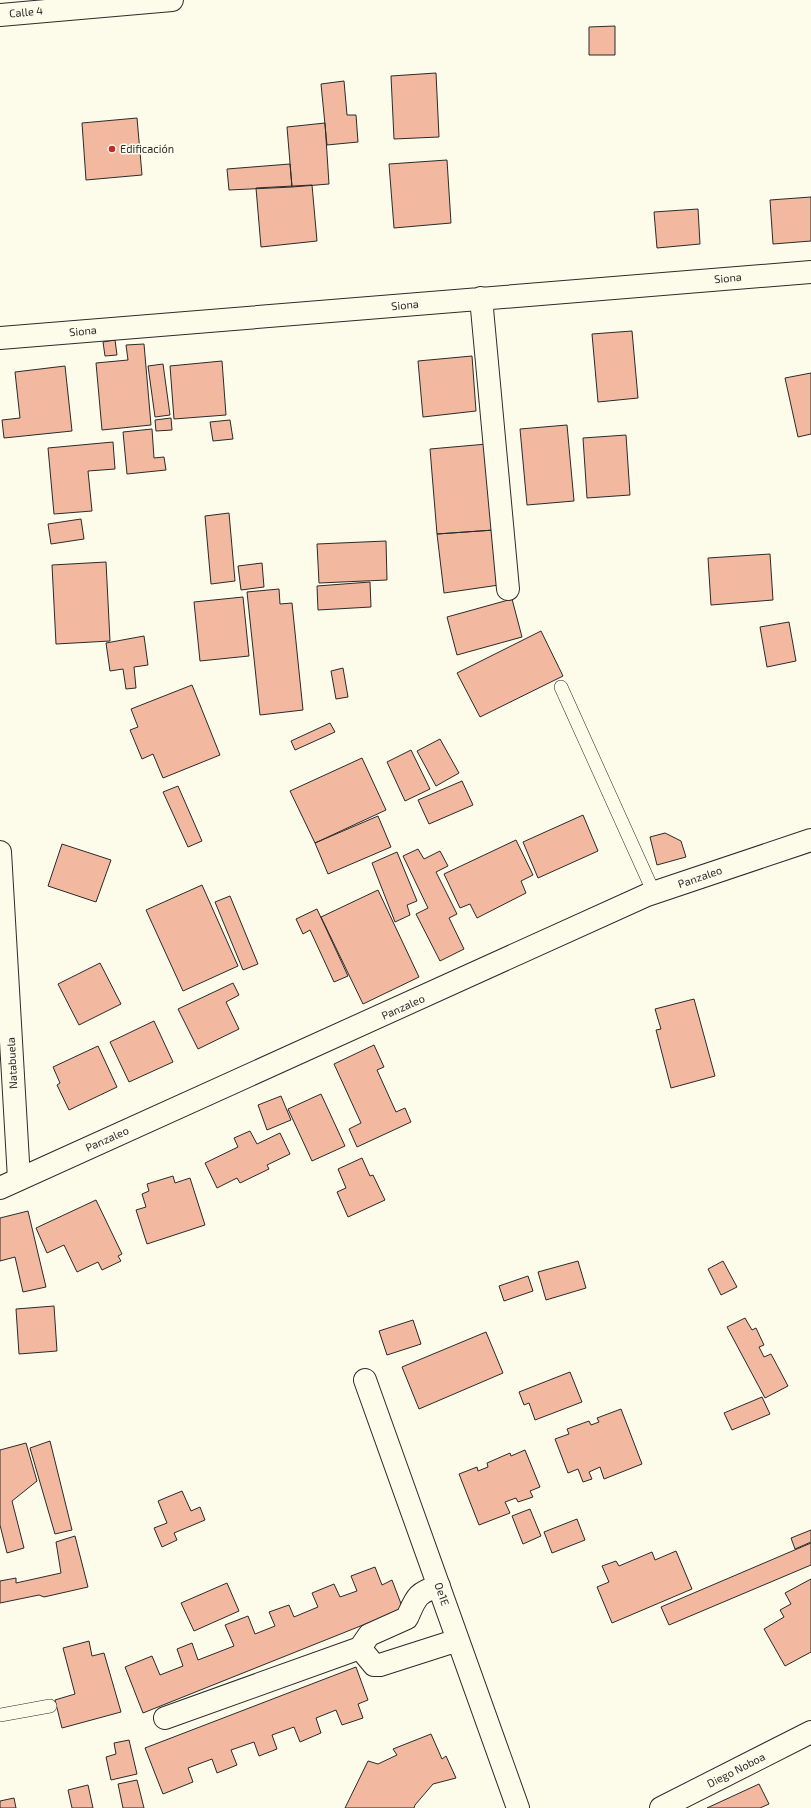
<svg xmlns="http://www.w3.org/2000/svg" width="811" height="1808" viewBox="0 0 811 1808" font-family="'Exo 2',sans-serif">
  <rect width="100%" height="100%" fill="#fdfbea"/>
  <path fill="#f2b8a0" stroke="#2b2b2b" d="M615,26v29h-26v-28z
    M436,73l3,64 -45,2 -3,-63z
    M344,81l3,34h9l2,27 -31,3 -6,-61z
    M137,118l5,57 -56,5 -4,-57z
    M325,123l4,61 -37,3 -5,-60z
    M447,160l4,63 -57,5 -5,-64z
    M290,164l2,23 -63,3 -2,-21z
    M312,185l5,56 -56,6 -5,-59z
    M811,197v44l-38,3 -3,-44z
    M698,209l2,35 -43,4 -3,-36z
    M632,331l6,67 -40,4 -6,-68z
    M115,340l2,15 -12,1 -2,-14z
    M144,344l7,81 -49,5 -6,-67 32,-3 -2,-15z
    M472,356l4,55 -53,6 -5,-56z
    M222,361l4,54 -52,4 -4,-53z
    M163,364l7,51 -15,2 -7,-51z
    M65,366l7,65 -68,7 -2,-18 18,-2 -5,-46z
    M811,373v61l-13,3 -13,-59z
    M171,418l1,12 -16,1 -1,-11z
    M230,420l3,19 -20,2 -3,-19z
    M567,425l7,76 -47,4 -7,-76z
    M152,429l2,29 10,-1 2,13 -39,4 -4,-42z
    M626,435l4,60 -43,3 -4,-60z
    M113,442l2,27 -27,2 4,40 -38,3 -6,-66z
    M487,444l7,86 -57,4 -7,-85z
    M229,513l6,68 -24,3 -6,-68z
    M81,519l3,20 -33,5 -3,-20z
    M494,530l5,55 -55,8 -7,-59z
    M386,541l1,39 -68,3 -2,-39z
    M770,554l3,46 -62,5 -3,-47z
    M106,562l4,79 -54,3 -4,-79z
    M262,563l2,24 -23,3 -3,-24z
    M370,582l1,25 -53,3 -1,-24z
    M279,589l1,15 12,-1 11,107 -43,5 -13,-123z
    M243,597l6,59 -49,5 -6,-59z
    M512,599l10,38 -65,18 -10,-38z
    M789,622l7,39 -29,6 -7,-40z
    M541,631l22,45 -83,41 -23,-44z
    M144,636l4,29 -14,2 2,21 -10,1 -3,-20 -13,2 -4,-28z
    M343,668l5,29 -12,2 -5,-28z
    M192,685l28,70 -57,23 -10,-24 -11,5 -12,-29 8,-3 -7,-18z
    M330,723l5,9 -40,18 -4,-9z
    M440,739l19,34 -23,13 -19,-35z
    M411,750l19,39 -25,12 -18,-39z
    M362,758l24,52 -71,33 -25,-52z
    M462,781l11,24 -44,19 -11,-24z
    M178,786l24,55 -14,6 -25,-55z
    M583,815l15,36 -60,27 -15,-36z
    M378,816l13,31 -63,27 -13,-31z
    M665,833l16,8 5,16 -29,8 -7,-28z
    M516,840l17,35 -12,6 5,12 -49,25 -7,-14 -10,4 -16,-34z
    M62,844l49,16 -15,42 -48,-16z
    M418,849l6,10 16,-8 8,15 -12,6 21,42 -8,4 15,31 -24,12 -24,-47 12,-6 -25,-52z
    M397,852l20,49 -10,4 3,10 -15,7 -23,-59z
    M202,885l36,81 -55,25 -37,-81z
    M378,890l41,87 -56,27 -42,-87z
    M230,896l28,68 -15,6 -28,-68z
    M317,909l31,67 -14,6 -24,-52 -7,4 -7,-15z
    M100,963l21,41 -42,21 -21,-41z
    M233,983l6,12 -13,7 13,27 -41,20 -20,-40z
    M694,999l21,77 -44,12 -15,-58 5,-1 -6,-20z
    M154,1021l19,41 -44,20 -19,-40z
    M374,1045l10,22 -7,3 19,42 9,-4 6,14 -54,25 -8,-18 12,-6 -27,-59z
    M98,1046l19,41 -48,23 -12,-25 3,-2 -7,-16z
    M321,1094l24,52 -33,15 -24,-52z
    M281,1096l10,24 -24,10 -9,-25z
    M250,1131l7,13 23,-11 10,21 -23,11 2,4 -29,14 -3,-5 -20,10 -12,-25 33,-16 -4,-9z
    M362,1158l8,18 3,-1 12,25 -37,17 -11,-25 9,-4 -8,-19z
    M173,1176l2,7 15,-5 15,47 -58,19 -11,-34 10,-3 -4,-13 7,-3 -2,-7z
    M96,1200l26,54 -4,2 3,5 -19,9 -4,-8 -21,10 -13,-27 -17,8 -11,-25z
    M28,1211l18,76 -23,5 -8,-35 -15,4v-43z
    M578,1261l8,27 -40,12 -8,-28z
    M723,1261l14,26 -16,8 -13,-26z
    M528,1276l5,15 -29,10 -5,-15z
    M54,1306l3,45 -38,3 -3,-45z
    M745,1318l7,12 4,-2 8,17 -5,2 5,10 7,-3 17,32 -23,12 -38,-71z
    M413,1320l8,24 -34,11 -8,-24z
    M486,1332l17,41 -84,36 -17,-42z
    M570,1372l12,30 -47,18 -6,-17 -5,2 -5,-13z
    M762,1397l8,17 -38,16 -8,-17z
    M621,1409l21,55 -38,15 -4,-12 -11,5 3,7 -9,3 -5,-13 -10,4 -13,-34 14,-5 -2,-5 22,-8 2,4 8,-3 -2,-4z
    M50,1441l22,89 -17,4 -25,-86z
    M26,1443l11,38 -25,20 12,47 -17,5 -7,-28v-75z
    M525,1450l15,37 -10,4 3,6 -15,5 -2,-4 -11,4 5,11 -31,12 -20,-51 18,-7 1,4 10,-4 -1,-4 23,-10 1,3z
    M182,1491l9,20 9,-4 5,13 -31,13 3,7 -15,7 -8,-19 13,-5 -9,-22z
    M530,1509l11,27 -18,8 -11,-28z
    M577,1519l8,21 -33,13 -8,-21z
    M811,1530v12l-16,7 -4,-11z
    M75,1536l13,51 -44,10 -5,-2 -39,8v-22l16,-3v5l45,-10 -5,-31z
    M811,1543v22l-142,60 -8,-18z
    M676,1551l16,38 -80,34 -15,-36 12,-5 -7,-16 14,-5 3,5 33,-14 3,8z
    M375,1567l7,18 10,-5 11,29 -260,104 -18,-46 27,-11 8,19 23,-9 -6,-17 15,-6 6,17 36,-14 -9,-21 23,-9 7,18 20,-8 -6,-14 20,-7 5,12 24,-10 -6,-14 22,-9 6,13 17,-6 -6,-15z
    M811,1579v73l-26,14 -21,-37 20,-12 -4,-7 11,-6 -6,-11z
    M227,1583l12,28 -45,20 -13,-28z
    M89,1641l3,15 12,-3 17,59 -59,16 -7,-28 20,-6 -12,-46z
    M356,1667l12,33 -10,4 5,14 -21,7 -6,-15 -20,8 5,15 -21,9 -6,-15 -22,8 5,14 -18,7 -5,-14 -23,8 6,15 -20,8 -5,-14 -24,9 5,14 -30,12 -18,-46z
    M431,1734l11,25 4,-3 10,22 -23,6 -18,21 -1,3h-69l23,-47 10,3 19,-9 -4,-6z
    M129,1740l8,34 -26,6 -5,-23 10,-3 -2,-11z
    M137,1780l7,28h-21l-5,-24z
    M759,1784l10,20 -9,4h-53z
    M88,1785l5,23h-21l-4,-18z
    M14,1798l2,10h-16v-7z"/>
  <g fill="none" stroke-linecap="round" stroke-linejoin="round">
    <g stroke="#2b2b2b" stroke-width="14">
      <path id="lane" d="M561,687l93,206
        M0,1715l50,-9"/>
    </g>
    <g stroke="#2b2b2b" stroke-width="24">
      <path id="street" d="M0,15l172,-15
        M481,298l27,291
        M0,338l811,-66
        M0,852l19,327
        M365,1380l153,428
        M360,1648l9,-13 38,-17c9,-20 9,-25 32,-32
        M165,1718l195,-70 14,17h6l78,-25
        M661,1808l150,-76"/>
    </g>
    <g stroke="#2b2b2b" stroke-width="24">
      <path id="secondary" d="M0,1188l647,-293 164,-55"/>
    </g>
    <use href="#lane" stroke="#fdfbea" stroke-width="13"/>
    <use href="#street" stroke="#fdfbea" stroke-width="22"/>
    <use href="#secondary" stroke="#fdfbea" stroke-width="22"/>
  </g>
  <circle fill="#c62828" stroke="#fdfbea" stroke-width="1.5" cx="112" cy="149" r="4"/>
  <g text-anchor="middle" stroke-width="3" stroke-linejoin="round" paint-order="stroke">
    <g font-size="11" fill="#2b2b2b" stroke="#fdfbea">
      <text transform="translate(26 12) rotate(-5)" y="4">Calle 4</text>
      <text transform="translate(728 278) rotate(-5)" y="4">Siona</text>
      <text transform="translate(405 305) rotate(-5)" y="4">Siona</text>
      <text transform="translate(83 331) rotate(-5)" y="4">Siona</text>
      <text transform="translate(700 877) rotate(-19)" y="4">Panzaleo</text>
      <text transform="translate(403 1007) rotate(-24)" y="4">Panzaleo</text>
      <text transform="translate(12 1063) rotate(-93)" y="4">Natabuela</text>
      <text transform="translate(107 1139) rotate(-24)" y="4">Panzaleo</text>
      <text transform="translate(442 1594) rotate(71)" y="4">Oe1E</text>
      <text transform="translate(736 1770) rotate(-27)" y="4">Diego Noboa</text>
    </g>
    <g font-size="11" fill="#2b2b2b" stroke="#fdfbea" text-anchor="start">
      <text x="120" y="153">Edificación</text>
    </g>
  </g>
</svg>
